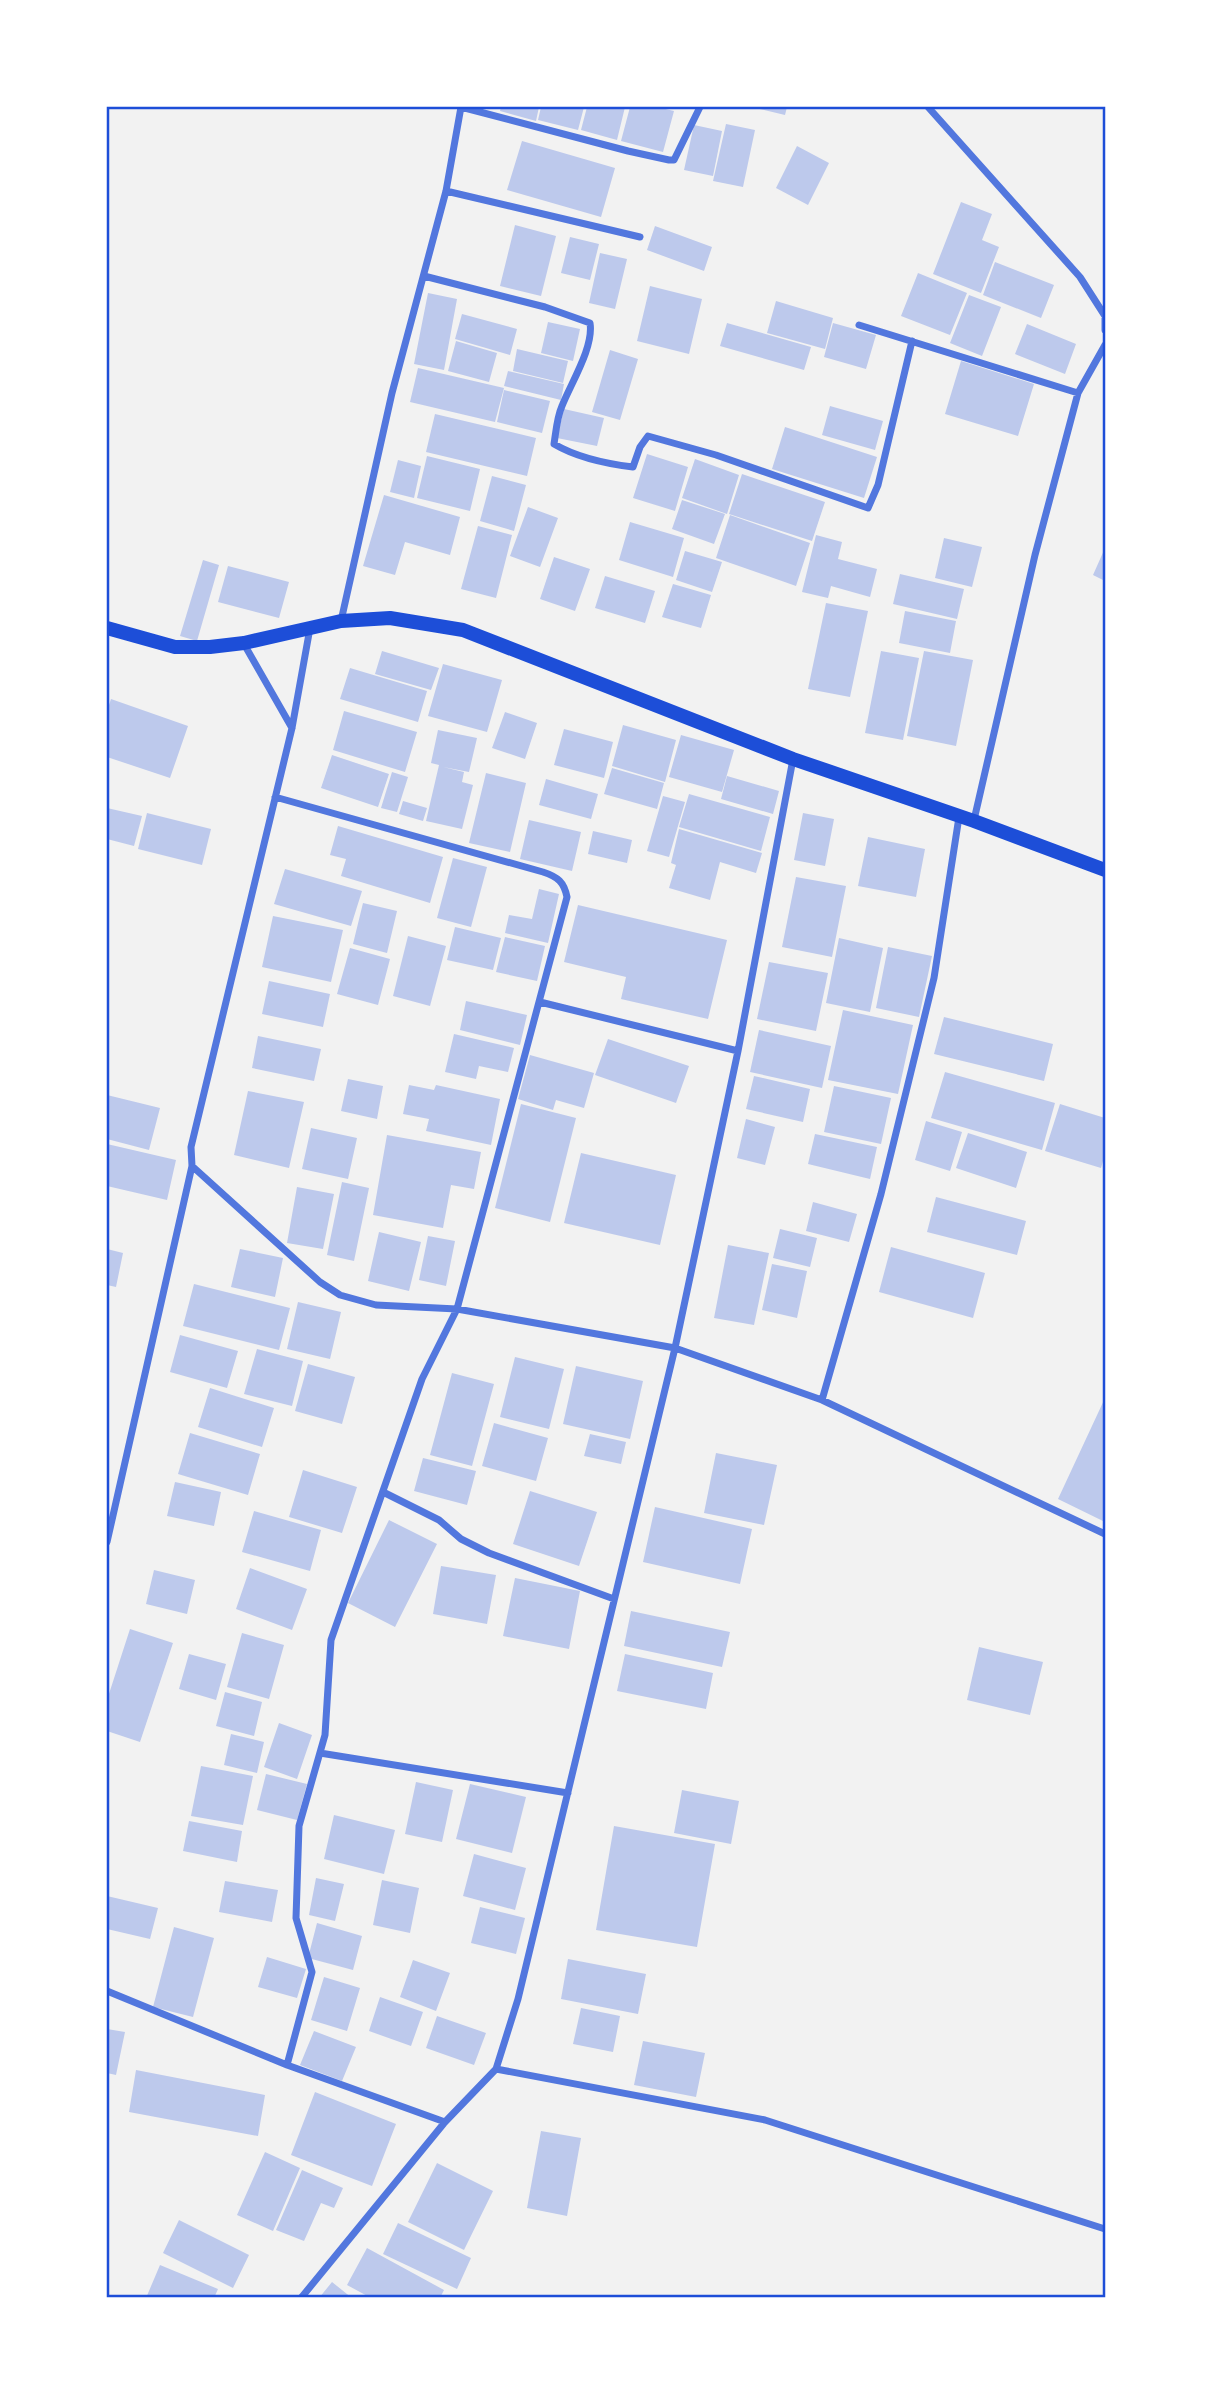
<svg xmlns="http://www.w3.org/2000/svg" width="1212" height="2405" viewBox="0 0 1212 2405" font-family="Georgia,serif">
  <rect width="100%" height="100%" fill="#f2f2f2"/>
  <path fill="#bdc9ec" d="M501,107h38l-3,14 -36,-10z
    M541,107h43l-6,23 -40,-10z
    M587,107h38l-8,33 -36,-10z
    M630,107h27l17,4 -11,41 -42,-11z
    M751,107h36l-2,8z
    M726,124l29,6 -12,57 -30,-6z
    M694,125l28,6 -9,45 -29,-6z
    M522,141l93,27 -14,49 -94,-27z
    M797,146l32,17 -21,42 -32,-17z
    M961,202l31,12 -10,26 17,7 -18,46 -48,-19z
    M515,225l41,11 -15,60 -41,-10z
    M655,226l57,21 -8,24 -57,-21z
    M570,237l29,7 -9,36 -29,-7z
    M600,253l27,6 -12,50 -26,-6z
    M995,262l59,23 -13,33 -58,-23z
    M918,273l49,20 -17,42 -49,-19z
    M650,286l52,13 -13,55 -52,-13z
    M428,293l29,6 -13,71 -30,-6z
    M969,295l32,12 -19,49 -32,-13z
    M776,301l57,17 -8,31 -58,-16z
    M462,314l55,15 -7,26 -55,-16z
    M548,322l32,7 -7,32 -32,-8z
    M727,323l84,24 -7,23 -84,-24z
    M833,323l43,12 -10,34 -42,-12z
    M1027,324l49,20 -11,30 -50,-20z
    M456,341l41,12 -8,29 -41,-11z
    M517,349l51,12 -5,22 -50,-12z
    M610,350l28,9 -18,61 -28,-8z
    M961,361l73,23 -16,52 -73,-22z
    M418,368l86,20 -9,34 -85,-20z
    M508,371l56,13 -3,16 -57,-14z
    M504,390l46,11 -8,32 -45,-11z
    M830,406l53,15 -8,29 -53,-15z
    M564,409l40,9 -7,28 -40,-8z
    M435,414l101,24 -9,38 -101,-24z
    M785,427l92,30 -13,41 -92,-29z
    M647,454l41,13 -13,44 -42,-13z
    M427,456l53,13 -10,42 -53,-13z
    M695,459l44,16 -12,39 -45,-16z
    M398,460l23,6 -7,32 -24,-6z
    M742,474l83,28 -13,39 -83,-27z
    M492,476l34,9 -12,46 -34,-10z
    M384,495l76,22 -10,38 -45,-13 -10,33 -32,-9z
    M682,500l43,14 -11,30 -42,-15z
    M528,507l30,11 -18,49 -30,-11z
    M730,515l80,28 -14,43 -80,-28z
    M630,522l54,16 -11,39 -54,-17z
    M478,526l34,9 -16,63 -35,-9z
    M816,535l26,7 -4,17 39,10 -7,28 -39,-11 -3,12 -26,-6z
    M944,538l38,9 -10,40 -37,-9z
    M1105,548v33l-12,-6z
    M685,551l37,11 -10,30 -36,-12z
    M554,557l36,12 -15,42 -35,-12z
    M203,560l16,5 -22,76 -17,-5z
    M228,566l61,16 -10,36 -61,-16z
    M900,574l64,15 -7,30 -64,-15z
    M605,576l50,15 -10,32 -50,-15z
    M673,584l38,11 -10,33 -39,-11z
    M826,603l42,8 -18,86 -42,-8z
    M905,611l51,10 -6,32 -51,-10z
    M382,651l57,17 -8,22 -56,-16z
    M881,651l38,7 -16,82 -38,-7z
    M924,651l49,9 -17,86 -49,-10z
    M443,664l59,16 -15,52 -59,-16z
    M350,668l77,23 -9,31 -78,-23z
    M111,699l77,27 -18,52 -63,-21v-46z
    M344,711l73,21 -12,40 -72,-22z
    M505,712l32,11 -12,36 -33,-11z
    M623,725l53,15 -11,42 -53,-16z
    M564,729l49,13 -9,36 -50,-13z
    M438,730l39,8 -8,34 -26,-5 21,5 -2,10 11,3 -11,44 -36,-8 13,-56 -8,-2z
    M681,735l53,15 -12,42 -53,-15z
    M332,755l57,19 -11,33 -57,-19z
    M612,768l52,15 -7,26 -53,-15z
    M392,772l16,5 -11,35 -16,-4z
    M486,773l40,10 -16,69 -41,-9z
    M727,776l52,15 -6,23 -52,-15z
    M546,779l52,15 -7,25 -52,-14z
    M689,794l81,23 -9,34 -82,-24z
    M663,796l22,6 -16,55 -22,-6z
    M403,801l24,7 -4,13 -24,-7z
    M107,808l35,8 -8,30 -27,-7z
    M147,813l64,16 -9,36 -64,-16z
    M803,813l31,6 -9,47 -31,-6z
    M529,820l52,12 -9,39 -52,-12z
    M338,826l105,31 -13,46 -89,-27 5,-17 -16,-4z
    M679,829l83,24 -6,20 -36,-11 -10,38 -41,-12 7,-23 -5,-2z
    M593,831l39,9 -5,23 -39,-9z
    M868,837l57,12 -9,48 -58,-11z
    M453,858l34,9 -16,60 -34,-9z
    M285,869l77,22 -11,35 -77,-22z
    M796,877l50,9 -14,71 -50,-10z
    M539,889l20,5 -11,49 -43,-10 4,-18 23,4z
    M363,903l34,8 -10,42 -34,-9z
    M578,905l149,35 -19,79 -87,-20 5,-22 -62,-15z
    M273,916l70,14 -12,52 -69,-15z
    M455,927l46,11 -8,32 -46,-10z
    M408,936l38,10 -16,60 -37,-10z
    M505,937l40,9 -8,35 -41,-9z
    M839,938l44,10 -13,64 -44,-9z
    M888,947l44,9 -13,61 -43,-9z
    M350,948l40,11 -12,46 -41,-11z
    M769,962l59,11 -12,58 -59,-12z
    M269,981l61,13 -7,33 -61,-13z
    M466,1001l61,14 -7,30 -60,-15z
    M843,1010l70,15 -15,69 -70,-14z
    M944,1017l109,27 -9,37 -110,-27z
    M759,1030l72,16 -9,42 -72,-16z
    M454,1034l60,14 -6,24 -29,-6 -3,13 -31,-7z
    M258,1036l63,13 -7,32 -62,-13z
    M608,1039l81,27 -13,37 -81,-28z
    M530,1055l64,18 -10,35 -28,-8 -3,10 -35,-11z
    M945,1072l110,31 -13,47 -111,-32z
    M754,1076l56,13 -7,33 -57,-13z
    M348,1079l35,7 -6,33 -36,-8z
    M409,1085l25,5 2,-5 64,14 -9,46 -65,-14 3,-12 -26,-5z
    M834,1086l57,12 -10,46 -57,-12z
    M248,1091l56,11 -15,66 -55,-13z
    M107,1095l53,13 -11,42 -42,-11z
    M521,1104l55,14 -26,104 -55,-14z
    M1060,1104l45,14v36l-4,14 -56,-17z
    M746,1119l29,8 -10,38 -28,-7z
    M926,1121l36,11 -12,39 -35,-11z
    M311,1128l46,10 -9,41 -46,-10z
    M968,1133l59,19 -11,36 -60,-20z
    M815,1134l62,13 -7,32 -62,-15z
    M387,1135l94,17 -7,37 -23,-4 -8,43 -70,-13z
    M107,1144l69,16 -9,40 -60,-14z
    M581,1153l95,22 -16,70 -96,-22z
    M342,1182l27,6 -15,73 -27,-6z
    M297,1187l37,7 -11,55 -36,-6z
    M936,1197l90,24 -9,34 -90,-23z
    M813,1202l44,12 -8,28 -43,-11z
    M780,1229l37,9 -7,29 -37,-9z
    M379,1232l42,10 -12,49 -41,-10z
    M428,1236l27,5 -9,45 -27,-6z
    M728,1245l41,8 -15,72 -40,-7z
    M891,1247l94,26 -12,45 -94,-26z
    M107,1249l16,4 -7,34 -9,-2z
    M240,1249l43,9 -8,39 -44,-10z
    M772,1264l35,7 -10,47 -35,-8z
    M194,1284l96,24 -11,42 -96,-24z
    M298,1302l43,10 -11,47 -43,-10z
    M180,1335l58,16 -11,37 -57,-16z
    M257,1349l46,12 -11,45 -48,-12z
    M515,1357l49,12 -15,60 -49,-12z
    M308,1364l47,13 -13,47 -47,-13z
    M576,1366l67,15 -13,58 -67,-15z
    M452,1373l42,11 -22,82 -42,-11z
    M210,1388l64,20 -12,39 -64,-20z
    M1105,1398v124l-47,-23z
    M494,1423l54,15 -12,43 -54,-15z
    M190,1433l70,21 -12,41 -70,-21z
    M590,1434l36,8 -5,22 -37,-8z
    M716,1453l61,12 -13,60 -60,-12z
    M423,1458l53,13 -9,34 -53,-14z
    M303,1470l54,17 -15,46 -53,-16z
    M175,1482l46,10 -7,34 -47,-10z
    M530,1491l67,21 -18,54 -66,-22z
    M655,1507l97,22 -12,55 -97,-22z
    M254,1511l67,19 -11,41 -68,-19z
    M389,1520l48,24 -42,83 -47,-24z
    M441,1566l55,9 -9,49 -54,-10z
    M250,1568l57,21 -15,41 -56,-21z
    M154,1570l41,10 -8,34 -41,-10z
    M515,1578l65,13 -11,58 -66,-13z
    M631,1611l99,21 -8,35 -98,-21z
    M130,1629l43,14 -33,99 -33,-11v-31z
    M242,1633l42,12 -15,54 -42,-12z
    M979,1647l64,15 -13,53 -63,-15z
    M189,1654l37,10 -10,36 -37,-11z
    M625,1654l88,19 -7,36 -89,-18z
    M225,1692l37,10 -8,34 -38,-10z
    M279,1723l33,12 -15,44 -33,-12z
    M231,1734l33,8 -7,31 -33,-8z
    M201,1766l52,10 -10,49 -52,-9z
    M266,1774l41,10 -10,36 -40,-10z
    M416,1782l37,8 -11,52 -37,-8z
    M470,1784l56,13 -14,56 -56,-14z
    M682,1790l57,11 -8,43 -57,-11z
    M334,1815l61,15 -11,44 -60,-15z
    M189,1821l53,10 -5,31 -54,-11z
    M614,1826l101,18 -18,103 -101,-17z
    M474,1854l52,14 -11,42 -52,-14z
    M316,1878l28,6 -9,37 -26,-6z
    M382,1880l37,8 -9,45 -37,-8z
    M225,1881l53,9 -6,32 -53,-10z
    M107,1896l51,12 -8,31 -43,-10z
    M480,1907l45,11 -9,36 -45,-11z
    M317,1923l45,13 -9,34 -45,-12z
    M174,1927l40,11 -21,79 -40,-10z
    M267,1957l39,12 -9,29 -39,-11z
    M568,1959l78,15 -8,40 -77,-15z
    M413,1960l37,13 -14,38 -36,-14z
    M324,1977l36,11 -13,43 -36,-11z
    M380,1997l43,15 -12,34 -42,-15z
    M581,2008l39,8 -7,36 -40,-8z
    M437,2016l49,17 -12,32 -48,-17z
    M107,2029l18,3 -9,43 -9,-2z
    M314,2031l42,16 -14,34 -42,-16z
    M643,2041l62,12 -9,44 -62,-12z
    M136,2070l129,25 -7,41 -129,-24z
    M315,2092l81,32 -24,62 -81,-31z
    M541,2131l40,7 -14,78 -40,-8z
    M265,2152l35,16 -27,63 -36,-16z
    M437,2163l56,28 -29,59 -56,-28z
    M302,2170l41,18 -9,20 -13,-5 -17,38 -28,-11z
    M179,2220l70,35 -16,33 -70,-35z
    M398,2223l73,35 -14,31 -74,-35z
    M367,2248l77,42 -4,8h-69l-24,-13z
    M160,2265l58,24 -4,9h-68z
    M332,2282l20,16h-33z"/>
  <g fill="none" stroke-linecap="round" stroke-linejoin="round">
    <path stroke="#5277de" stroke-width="7" d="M461,107l167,44 41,9h5l26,-53
      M928,107l152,170 25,39v14
      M446,191l194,46
      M424,276l121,31 45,16c4,24 -19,60 -28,83 -5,11 -6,25 -8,38 22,13 54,20 79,23l7,-20 8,-11 68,19 152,53 10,-23 34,-144
      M859,325l219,68
      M341,621l51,-228 54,-202 15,-84
      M244,644l48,84
      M275,797l268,75c15,5 21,10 24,25l-110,412 -35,70 -91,261 -6,95 -26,91 -3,92 16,54 -25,93
      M974,820l61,-265 43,-162 27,-48
      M540,1002l198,49
      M192,1166l128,116 20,13 36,10 81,4 218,39 147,52 283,134
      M822,1400l59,-206 53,-216 25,-161
      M383,1492l56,28 22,19 28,14 125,46
      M107,1542l85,-376 -1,-19 101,-419 18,-100
      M320,1753l248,40
      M107,1991l180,74 158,57
      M496,2069l269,51 340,109
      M301,2298l144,-176 51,-53 22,-70 157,-651 63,-297 55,-292"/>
    <path stroke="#1d4ed8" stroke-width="14" d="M107,628l68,19h35l34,-4 97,-22 49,-3 73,12 330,129 181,62 131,49"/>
  </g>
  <rect width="1212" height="2405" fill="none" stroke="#ffffff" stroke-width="217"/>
  <rect x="108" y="108" width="996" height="2188" fill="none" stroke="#1d4ed8" stroke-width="2.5"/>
</svg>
